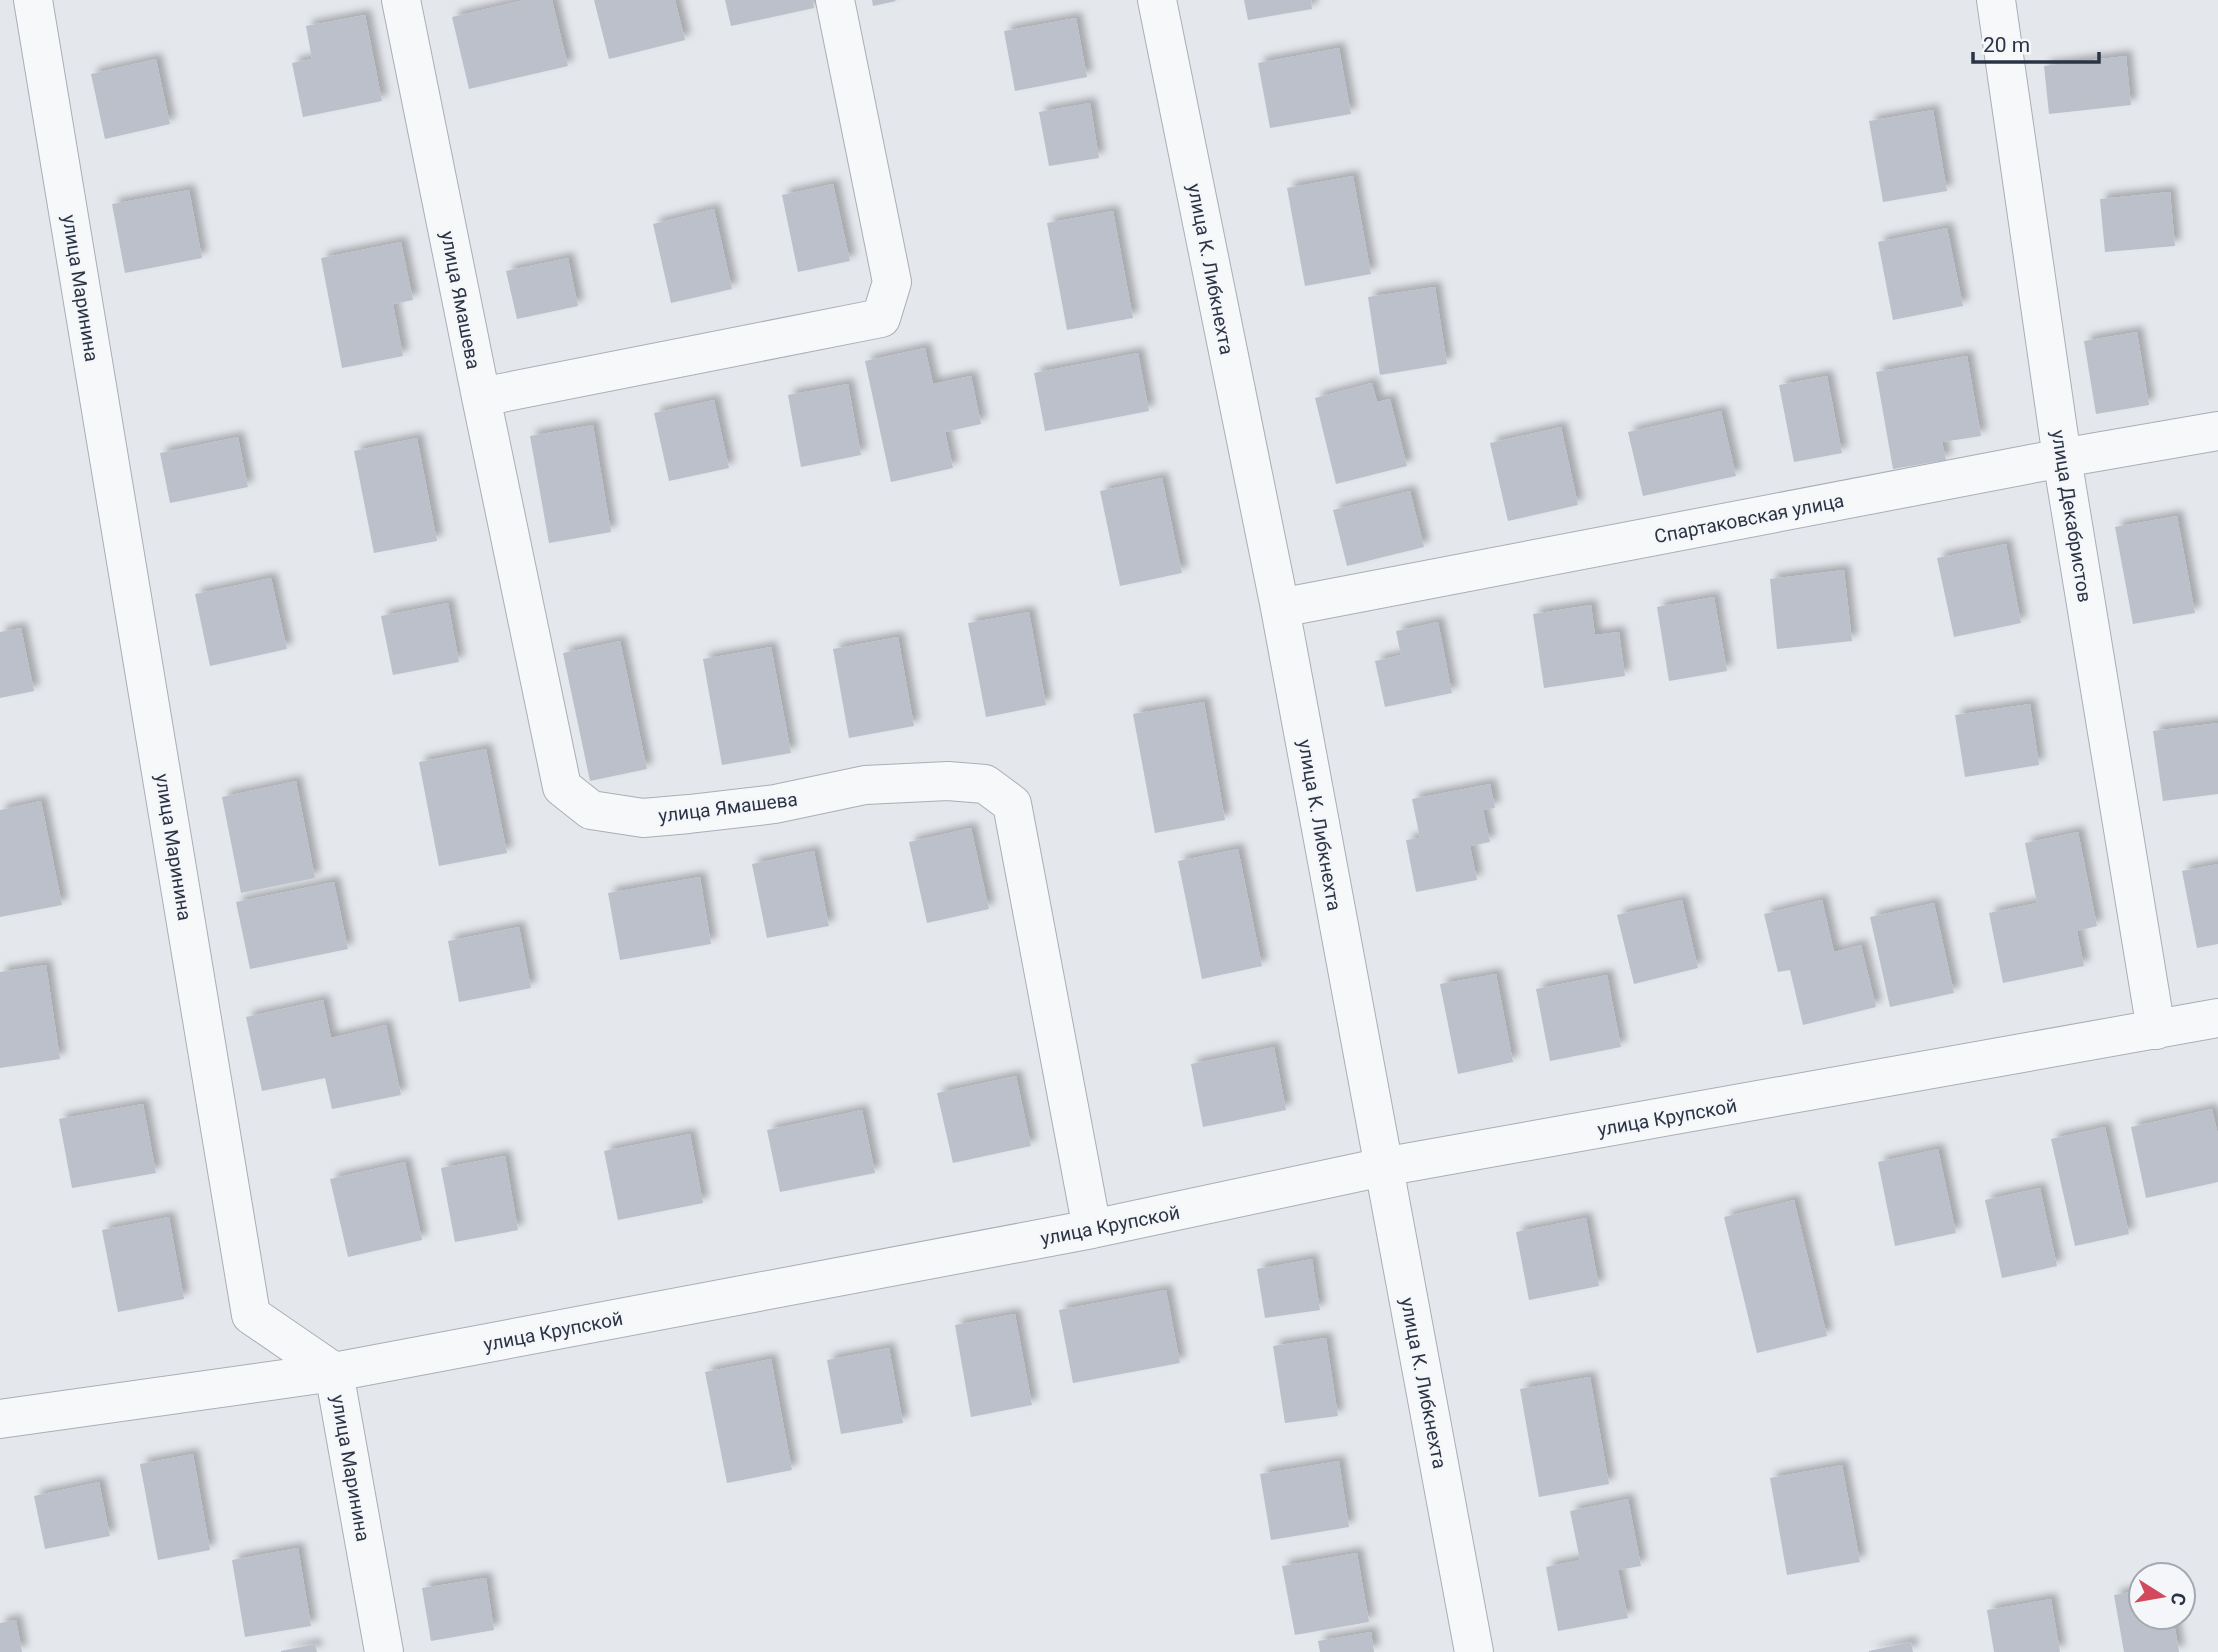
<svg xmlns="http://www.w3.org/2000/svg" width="2218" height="1652" viewBox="0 0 2218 1652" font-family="Roboto,sans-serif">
  <defs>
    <filter id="shadow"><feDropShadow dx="6" dy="-6" stdDeviation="3.5" flood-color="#0004"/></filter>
  </defs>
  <rect width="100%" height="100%" fill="#e4e7ec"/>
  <path fill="#bbc0ca" filter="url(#shadow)" d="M524,0h28l16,66 -99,23 -17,-72z
    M594,0h81l10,40 -76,19z
    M725,0h87l2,8 -83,18z
    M872,0h23l1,1 -23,5z
    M1244,0h67l1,9 -64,11z
    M365,15l17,86 -79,16 -11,-54 20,-4 -6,-33z
    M1076,18l11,59 -72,14 -11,-60z
    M1339,48l12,66 -81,14 -12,-65z
    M2126,56l5,49 -82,9 -5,-48z
    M156,59l14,65 -65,15 -14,-65z
    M1090,103l9,55 -50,8 -10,-54z
    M1933,110l14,81 -64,11 -14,-81z
    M1353,176l18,98 -66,12 -18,-98z
    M833,184l17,77 -52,11 -16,-77z
    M189,190l13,68 -77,15 -13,-69z
    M2170,192l5,54 -70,6 -5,-53z
    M714,209l18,80 -61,14 -18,-79z
    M1113,211l20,107 -66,12 -20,-107z
    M1947,228l16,78 -70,14 -15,-78z
    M401,242l12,58 -20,4 10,52 -61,12 -21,-110z
    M568,258l10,48 -61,13 -11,-48z
    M1435,287l12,77 -67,11 -12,-78z
    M2137,332l12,73 -53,9 -12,-73z
    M925,348l8,36 38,-8 10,48 -36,8 8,36 -62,14 -26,-121z
    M1138,353l11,58 -104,20 -11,-58z
    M1967,356l14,80 -39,6 4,18 -53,9 -17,-97z
    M1827,376l15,77 -48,9 -15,-77z
    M1372,383l5,19 13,-3 17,67 -71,18 -21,-86z
    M848,384l13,71 -60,12 -13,-72z
    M714,400l15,68 -60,13 -15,-68z
    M1721,411l15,65 -93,20 -15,-64z
    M593,425l18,107 -62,11 -19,-107z
    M1561,427l17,78 -70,16 -18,-78z
    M238,437l10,50 -78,16 -10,-50z
    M417,438l20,103 -63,12 -20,-102z
    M1162,478l20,95 -62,13 -20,-95z
    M1410,491l14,56 -77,19 -14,-56z
    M2177,516l18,97 -62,11 -18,-97z
    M2006,544l15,79 -67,14 -17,-79z
    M1844,570l8,71 -75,8 -7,-70z
    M271,578l16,71 -77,17 -15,-72z
    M1714,597l13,74 -58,10 -12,-74z
    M448,603l11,59 -66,13 -12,-59z
    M1591,605l4,30 24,-3 6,44 -81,12 -11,-74z
    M1029,612l17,93 -60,12 -18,-94z
    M1438,622l14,71 -67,14 -10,-46 26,-6 -5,-24z
    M21,628l13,63 -34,7v-66z
    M898,637l16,89 -65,12 -16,-89z
    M620,641l27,128 -57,12 -27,-128z
    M771,647l20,106 -69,12 -19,-106z
    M1204,702l21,118 -70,13 -22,-119z
    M2030,704l9,61 -74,12 -10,-62z
    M2218,723v71l-55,7 -10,-70z
    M486,749l21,104 -68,13 -20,-104z
    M296,781l19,97 -74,15 -19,-96z
    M1490,784l5,24 -12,2 7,32 -20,4 7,34 -61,12 -10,-52 14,-2 -8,-39z
    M41,801l21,104 -62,12v-107z
    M971,828l18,81 -62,14 -18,-81z
    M2078,832l19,94 -20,5 7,35 -81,17 -14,-70 48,-10 -12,-60z
    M1238,849l24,117 -60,13 -24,-118z
    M814,851l15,75 -62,12 -15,-74z
    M2218,864v80l-21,4 -15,-77z
    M700,877l11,67 -91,16 -12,-67z
    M334,882l14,67 -98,20 -14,-67z
    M1682,900l16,68 -64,16 -17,-69z
    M1822,900l12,52 27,-7 15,62 -73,18 -13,-55 -12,2 -14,-58z
    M1934,903l20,90 -64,14 -20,-90z
    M519,927l12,61 -72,14 -11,-61z
    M46,965l14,94 -60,9v-96z
    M1496,974l17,88 -55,12 -18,-90z
    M1607,975l14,72 -71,14 -14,-72z
    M323,1000l8,38 55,-13 15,70 -69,14 -7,-31 -63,13 -16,-74z
    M1274,1047l12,63 -83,17 -12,-63z
    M1016,1076l15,70 -78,17 -16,-70z
    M143,1104l13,69 -84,15 -13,-69z
    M2212,1109l6,26v47l-72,16 -15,-71z
    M862,1110l13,63 -95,19 -13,-62z
    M2105,1127l24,107 -54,12 -24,-107z
    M690,1134l13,69 -85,17 -14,-69z
    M1938,1149l18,84 -61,13 -17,-84z
    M505,1156l13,74 -63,12 -14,-74z
    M405,1162l17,78 -74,17 -18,-78z
    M2040,1188l17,78 -55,12 -17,-78z
    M1794,1200l33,136 -70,17 -33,-136z
    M169,1217l15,82 -66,13 -16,-82z
    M1586,1218l13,68 -70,14 -13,-68z
    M1312,1259l8,51 -55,8 -8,-49z
    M1166,1290l14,73 -107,20 -14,-73z
    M1015,1314l17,91 -61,12 -16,-92z
    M1326,1338l12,78 -53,7 -12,-77z
    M889,1348l14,75 -62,11 -14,-74z
    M771,1359l21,111 -65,13 -22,-111z
    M1590,1377l19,107 -70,13 -19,-108z
    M193,1454l17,96 -52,10 -18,-96z
    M1339,1461l10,66 -78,13 -11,-66z
    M1842,1465l18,97 -73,13 -17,-97z
    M99,1482l11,54 -65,13 -11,-53z
    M1628,1499l13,67 -23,4 10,48 -70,13 -12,-64 34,-7 -10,-49z
    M298,1548l13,78 -66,11 -13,-77z
    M1357,1553l12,69 -74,13 -13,-69z
    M486,1578l8,52 -63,11 -9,-53z
    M2141,1590v27h32l6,35h-55l-10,-57z
    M2051,1599l9,53h-66l-7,-42z
    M16,1620l6,32h-22v-29z
    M1371,1632l3,20h-54l-2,-11z
    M1911,1642l2,10h-44v-1z
    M315,1644l2,8h-36v-1z"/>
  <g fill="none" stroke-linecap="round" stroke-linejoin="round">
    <g stroke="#a9aeb7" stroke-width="40">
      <path id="minor" d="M33,0l218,1315 83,57 50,280
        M401,0l80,397 81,390 29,23 52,8 46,-4 86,-10 90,-19 83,-4 37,3 27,20 80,425
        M1157,0l123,608 194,1044
        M1996,0l66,458 94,572
        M481,397l400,-79 11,-36 -57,-282
        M1280,608l782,-150 156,-27
        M0,1419l334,-47 758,-143 291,-62 835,-149"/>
    </g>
    <use href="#minor" stroke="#f7f8fa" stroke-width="38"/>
  </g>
  <g text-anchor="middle" stroke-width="5" stroke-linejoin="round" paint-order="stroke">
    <g font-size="19" fill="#2b3445" stroke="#f4f6f9">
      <text transform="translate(1211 269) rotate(79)" y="7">улица К. Либкнехта</text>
      <text transform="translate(81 288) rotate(81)" y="7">улица Маринина</text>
      <text transform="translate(461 300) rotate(79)" y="7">улица Ямашева</text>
      <text transform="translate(2072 516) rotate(81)" y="7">улица Декабристов</text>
      <text transform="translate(1749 518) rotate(-11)" y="7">Спартаковская улица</text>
      <text transform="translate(728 807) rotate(-7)" y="7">улица Ямашева</text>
      <text transform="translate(1320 825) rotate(80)" y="7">улица К. Либкнехта</text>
      <text transform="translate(174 847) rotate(81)" y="7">улица Маринина</text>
      <text transform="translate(1667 1117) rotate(-10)" y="7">улица Крупской</text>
      <text transform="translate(1110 1225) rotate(-11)" y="7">улица Крупской</text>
      <text transform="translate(553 1331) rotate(-11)" y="7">улица Крупской</text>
      <text transform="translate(1424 1383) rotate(79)" y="7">улица К. Либкнехта</text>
      <text transform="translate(351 1468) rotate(80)" y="7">улица Маринина</text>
    </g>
  </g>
  <g transform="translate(2162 1596) rotate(101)"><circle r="33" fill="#f4f6f9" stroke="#a4a8b1" stroke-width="2"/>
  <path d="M0-5L12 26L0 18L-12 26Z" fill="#d1495b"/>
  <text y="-10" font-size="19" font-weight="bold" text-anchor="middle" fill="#2b3445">С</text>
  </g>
  <path d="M1973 52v10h126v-10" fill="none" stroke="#2b3445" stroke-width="3.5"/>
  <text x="1983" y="52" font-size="21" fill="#2b3445" stroke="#f4f6f9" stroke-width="5" paint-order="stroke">20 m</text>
</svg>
